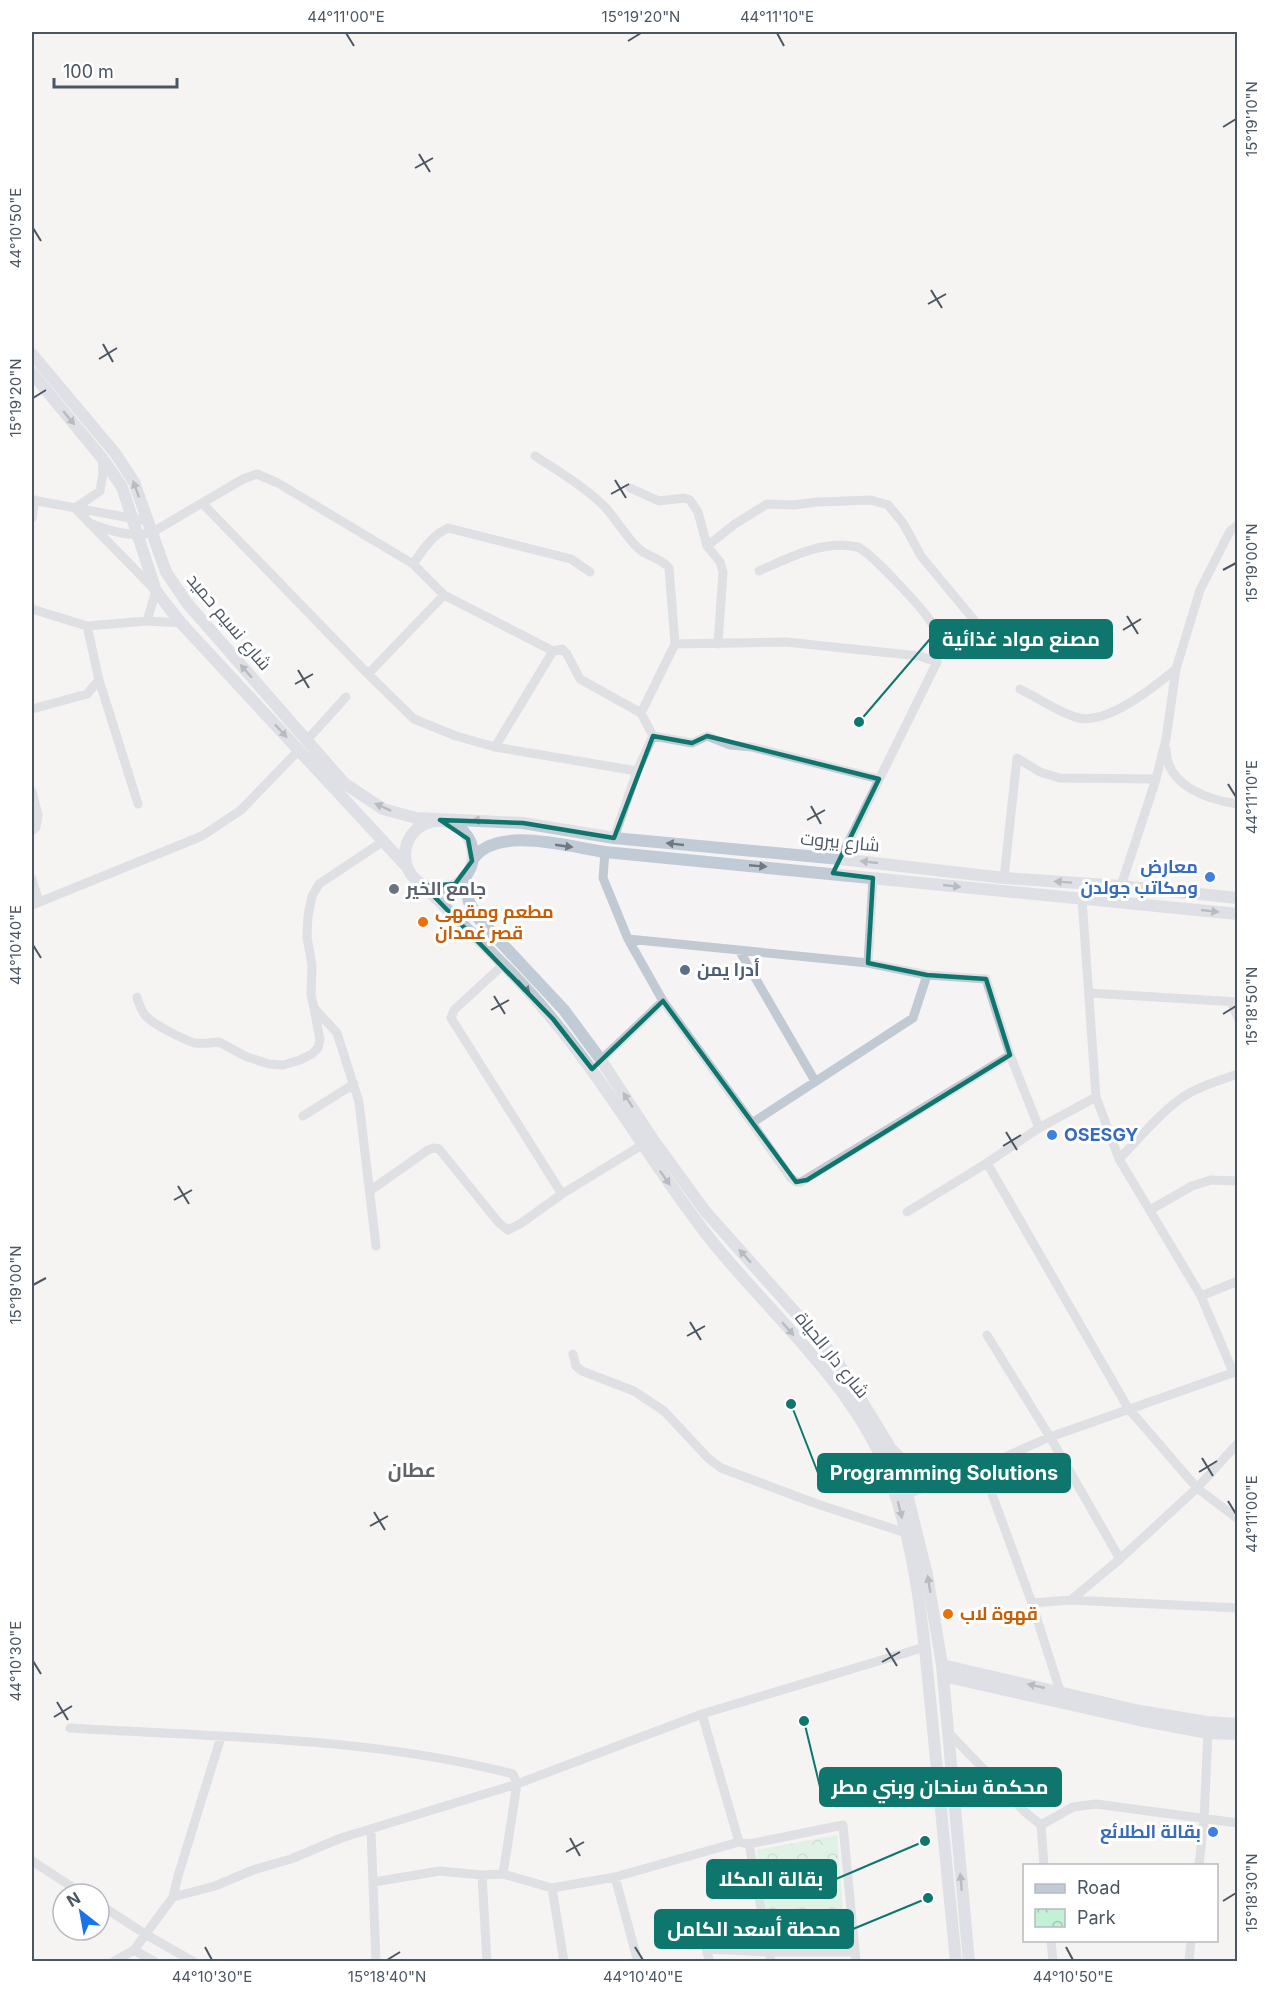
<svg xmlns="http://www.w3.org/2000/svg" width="1269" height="1993" viewBox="0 0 1269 1993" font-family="Inter,Cairo,sans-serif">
  <defs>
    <pattern id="park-crowns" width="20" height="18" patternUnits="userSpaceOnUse" patternTransform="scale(1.5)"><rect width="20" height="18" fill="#c3f1d5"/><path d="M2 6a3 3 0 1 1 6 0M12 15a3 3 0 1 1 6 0" fill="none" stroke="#a0c6b0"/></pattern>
  </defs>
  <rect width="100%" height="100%" fill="#f5f3f3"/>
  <path fill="url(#park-crowns)" d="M837,1835l8,103 -74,5 -14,-93z"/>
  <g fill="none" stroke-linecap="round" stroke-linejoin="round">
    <path stroke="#c1cad2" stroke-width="9" d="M535,456c23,15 48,30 68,49 13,13 22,31 35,43 9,9 24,10 31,20l6,76 -34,69
      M102,458l1,15 -3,18 -25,17 81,83 -9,30
      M630,488l29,13 25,-3 6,2 8,12 9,34
      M32,500l115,21
      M202,503l166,171 46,45 42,17 39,11 142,24
      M32,518l3,-18
      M89,523c21,8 39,14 62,10l92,-54 14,-5 21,9 135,81 31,31 109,56 9,-2 5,5 13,25 61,34 12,23 39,7 15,-7 23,9 22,2 127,32
      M413,564c10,-14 18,-28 35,-36l123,31 19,13
      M759,571c30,-13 64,-32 98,-24 12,3 66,62 74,75 8,13 8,26 6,40l-97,197
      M32,609l55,17 60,-5 34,2
      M87,626l12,54 39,124
      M675,644l111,-2 133,14 18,6
      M718,644l5,-72 -3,-10 -13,-16 28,-22 32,-20 27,1 23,-3 54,-2 17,5 15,18 18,33 53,64
      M368,674l76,-79
      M1020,689c16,8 43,26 59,29 30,6 75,-31 97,-49
      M32,709l55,-15 12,-14
      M307,740l39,-43
      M495,747l58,-96
      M1166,749c0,36 41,51 72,55
      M32,791l6,24 -2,12 -4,4
      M614,838l23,-67 16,-35
      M605,852l-2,26 25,61 35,62 89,122 161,-105 14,-43
      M1004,878l13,-120 23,14 20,6 96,1
      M32,879l7,23
      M1121,886l35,-107 10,-40 10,-70 24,-79 30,-59 8,-6
      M1082,899l14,198 23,62 82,137 32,76
      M32,905l170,-69 39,-26 58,-60
      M628,939l240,24 59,12 59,4 24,76 29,73
      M739,950l76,131
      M868,963l5,-85
      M503,965l-49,45 -3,8 111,176
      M1089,993l149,9
      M137,997c2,7 5,17 11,21 7,7 38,23 47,25 8,1 16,0 24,-1l28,15 22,7 14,1 17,-5 12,-6 6,-6 2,-8 -6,-32
      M1231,1002l7,16
      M601,1060l62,-59
      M303,1116l51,-32
      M752,1123l38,54 6,5h5l209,-127
      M1119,1159c21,-21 42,-48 67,-64 16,-10 34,-15 52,-21
      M987,1163l141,245 69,80 -77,71 -49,41
      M371,1190l57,-40 6,-2 5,1 60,74 9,7 12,-6 42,-30 80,-49
      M1150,1210l42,-24 19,-6 27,1
      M907,1212l80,-49 52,-35 57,-31
      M376,1246l-17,-144 -22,-69 -23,-25 -3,-13 1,-30 -5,-28 1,-21 4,-20 7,-12 63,-42
      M1201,1296l37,-15
      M987,1335l63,102 70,122
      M573,1354l3,12 6,5 52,20 30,20 44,47 13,10 96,36 89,29
      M1238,1443l-41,45 41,31
      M891,1447l29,28 14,10
      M982,1467l50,136 28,88
      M907,1494l75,-27 68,-30 188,-66
      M1032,1603l39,-3 167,8
      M702,1714l37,128
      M70,1728c147,9 300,9 443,46l4,10 -14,90
      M947,1731l78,81 16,13 3,41
      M1041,1825l32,-18 23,-3 142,19
      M371,1830l5,132
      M749,1844l22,118
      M32,1861l51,33
      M1199,1866l5,-47 4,-86
      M482,1875l5,87
      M615,1877l23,85
      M374,1882l66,-11 42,4 21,-1 49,14 63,-11 124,-35 10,2 94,-19 13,137
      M552,1888l12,74
      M173,1897l5,-21 43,-139
      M99,1904l46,30 49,28
      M1051,1940l2,22
      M134,1950l21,12
      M113,1962l21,-12 39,-53 42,-11 38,-16 38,-11 50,-21 176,-54 185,-70 223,-67
      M710,1962l-4,-13 62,3h87
      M1189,1962l2,-22"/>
    <path stroke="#c1cbd6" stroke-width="12" d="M32,354l83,99 19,29 32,90 21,31 157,180 39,26 33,9 107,5 91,15 226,21 164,19 117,8 117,12
      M32,373l70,85 20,29 34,104 25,32 226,244
      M405 855a34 34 0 1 1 68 0a34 34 0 1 1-68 0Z
      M472,861c21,-37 98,-14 133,-9l633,62
      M464,877l5,25 10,17 85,91 37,50 51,78 53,73 129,145 54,88 19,50 20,81 15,90 27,297
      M424,886c43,44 91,86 130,135 57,69 101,148 157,219 59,74 147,148 179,239 28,77 34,159 42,240 8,81 16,161 24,243
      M942,1665l198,46 67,11 31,2
      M943,1676l196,44 69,13 30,1"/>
  </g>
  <defs><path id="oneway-solid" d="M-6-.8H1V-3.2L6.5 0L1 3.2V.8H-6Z" transform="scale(1.5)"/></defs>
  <g fill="#6e7984">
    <use href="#oneway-solid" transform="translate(69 418) rotate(50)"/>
    <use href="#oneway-solid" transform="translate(136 489) rotate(-110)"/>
    <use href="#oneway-solid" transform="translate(246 671) rotate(-131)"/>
    <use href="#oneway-solid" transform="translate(281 731) rotate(47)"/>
    <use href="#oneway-solid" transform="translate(383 807) rotate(-155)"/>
    <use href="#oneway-solid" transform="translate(481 820) rotate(-179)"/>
    <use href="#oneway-solid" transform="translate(675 844) rotate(-174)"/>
    <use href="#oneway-solid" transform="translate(564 846) rotate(8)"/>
    <use href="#oneway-solid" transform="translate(869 862) rotate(-174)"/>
    <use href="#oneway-solid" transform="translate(758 866) rotate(5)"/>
    <use href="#oneway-solid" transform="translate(1063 882) rotate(-176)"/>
    <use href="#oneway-solid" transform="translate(952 886) rotate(6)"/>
    <use href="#oneway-solid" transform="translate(1210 911) rotate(6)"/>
    <use href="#oneway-solid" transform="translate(524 987) rotate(47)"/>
    <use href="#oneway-solid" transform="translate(628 1100) rotate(-123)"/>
    <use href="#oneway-solid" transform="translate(665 1178) rotate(55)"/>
    <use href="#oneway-solid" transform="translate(745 1256) rotate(-132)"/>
    <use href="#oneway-solid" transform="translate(788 1329) rotate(49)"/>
    <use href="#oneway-solid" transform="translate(900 1510) rotate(76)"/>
    <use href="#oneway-solid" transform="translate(929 1584) rotate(-99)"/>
    <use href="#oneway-solid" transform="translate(1036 1686) rotate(-167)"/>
    <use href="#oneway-solid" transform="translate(961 1882) rotate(-95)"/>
  </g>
  <path d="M0 0H1269V1993H0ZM653,736l39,7 15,-7 172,43 -46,94 40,5 -5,85 59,12 59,4 24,76 -203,125 -11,2 -133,-181 -71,68 -39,-50 -129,-133 31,-2 17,-23 -4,-22 -28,-19 83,3 91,15z" fill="#f5f3f3" fill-opacity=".55" fill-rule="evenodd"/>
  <path fill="none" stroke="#0f766e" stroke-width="4.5" stroke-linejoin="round" d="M653,736l39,7 15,-7 172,43 -46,94 40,5 -5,85 59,12 59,4 24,76 -203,125 -11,2 -133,-181 -71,68 -39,-50 -129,-133 31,-2 17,-23 -4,-22 -28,-19 83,3 91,15z"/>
  <path fill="none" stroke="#4a5661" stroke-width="2" d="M346,33l8,13M777,33l7,13M628,41l13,-8M1223,127l13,-8M419,154l11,18M415,168l18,-10M33,228l8,13M931,290l11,18M928,304l18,-10M103,344l10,18M99,359l18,-11M33,398l13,-8M615,480l11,18M611,494l18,-10M1223,570l13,-7M1127,616l11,18M1123,630l18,-11M298,670l11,18M295,684l18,-10M1228,784l8,13M811,806l10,18M807,820l18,-10M33,945l8,13M494,996l11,18M491,1010l18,-10M1223,1014l13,-8M1006,1132l11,18M1003,1146l18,-11M178,1186l11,18M174,1200l18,-10M33,1285l13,-7M690,1322l11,18M687,1336l18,-10M1202,1458l11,18M1199,1472l18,-11M1228,1501l8,13M374,1512l11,18M370,1526l18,-10M886,1648l11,18M33,1661l8,13M882,1662l18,-10M57,1702l11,18M54,1717l18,-11M570,1838l10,18M566,1852l18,-10M1223,1901l13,-8M205,1947l7,13M635,1947l8,13M1066,1947l7,13M387,1960l13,-8"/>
  <g fill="#3f7fe0" stroke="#fff" stroke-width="2">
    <circle cx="1210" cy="877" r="6"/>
    <circle cx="1052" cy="1135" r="6"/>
    <circle cx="1213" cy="1832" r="6"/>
  </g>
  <circle fill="#6b7280" stroke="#fff" stroke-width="2" cx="394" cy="889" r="6"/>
  <g fill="#e8710a" stroke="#fff" stroke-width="2">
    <circle cx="423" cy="922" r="6"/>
    <circle cx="948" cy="1614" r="6"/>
  </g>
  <circle fill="#5c6f8a" stroke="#fff" stroke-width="2" cx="685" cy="970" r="6"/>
  <g text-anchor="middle" stroke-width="6" stroke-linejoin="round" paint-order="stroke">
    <g font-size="18" fill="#4a5661" stroke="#fff">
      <text transform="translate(229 622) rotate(50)" y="6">شارع نسيم حميد</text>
      <text transform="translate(840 842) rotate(5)" y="6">شارع بيروت</text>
      <text transform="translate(832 1355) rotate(51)" y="6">شارع دار الحياة</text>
    </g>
    <g font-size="18" font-weight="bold" fill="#366cbe" stroke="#fff" text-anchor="end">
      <text x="1198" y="873">معارض<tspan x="1198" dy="21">ومكاتب جولدن</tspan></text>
      <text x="1064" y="1141" text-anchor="start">OSESGY</text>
      <text x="1201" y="1838">بقالة الطلائع</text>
    </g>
    <g font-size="18" font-weight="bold" fill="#5b616d" stroke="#fff" text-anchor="start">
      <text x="406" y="895">جامع الخير</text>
    </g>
    <g font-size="18" font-weight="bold" fill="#c56008" stroke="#fff" text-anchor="start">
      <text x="435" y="918">مطعم ومقهى<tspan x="435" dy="21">قصر غمدان</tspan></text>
      <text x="960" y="1620">قهوة لاب</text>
    </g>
    <g font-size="18" font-weight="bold" fill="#4e5e75" stroke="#fff" text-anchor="start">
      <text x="697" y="976">أدرا يمن</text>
    </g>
    <g font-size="20" font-weight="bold" fill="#5f6368" stroke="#fff">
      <text x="412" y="1477">عطان</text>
    </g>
  </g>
  <path fill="none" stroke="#0f766e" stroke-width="2" d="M859 722L930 639M791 1404L818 1473M804 1721L820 1787M925 1841L836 1879M928 1898L853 1929"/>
  <g fill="#0f766e" stroke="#fff" stroke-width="2">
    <circle cx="859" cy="722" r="6"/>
    <circle cx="791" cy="1404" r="6"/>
    <circle cx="804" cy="1721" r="6"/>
    <circle cx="925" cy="1841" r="6"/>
    <circle cx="928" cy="1898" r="6"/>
  </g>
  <g fill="#0f766e" stroke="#0f766e" stroke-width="2">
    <rect x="930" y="620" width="182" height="38" rx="6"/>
    <rect x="818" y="1454" width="252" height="38" rx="6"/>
    <rect x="820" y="1768" width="241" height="38" rx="6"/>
    <rect x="707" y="1860" width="129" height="38" rx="6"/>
    <rect x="655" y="1910" width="198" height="38" rx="6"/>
  </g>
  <g font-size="20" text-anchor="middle" font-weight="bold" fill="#fff">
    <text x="1021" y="646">مصنع مواد غذائية</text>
    <text x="944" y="1480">Programming Solutions</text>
    <text x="940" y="1794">محكمة سنحان وبني مطر</text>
    <text x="771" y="1886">بقالة المكلا</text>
    <text x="754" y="1936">محطة أسعد الكامل</text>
  </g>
  <rect width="1269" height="1993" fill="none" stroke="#ffffff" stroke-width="66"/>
  <rect x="1023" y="1864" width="195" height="78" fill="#ffffff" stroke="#b7bbc0" stroke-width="1.5"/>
  <rect x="1035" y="1884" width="30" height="9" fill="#c1cbd6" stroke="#b7bbc0" stroke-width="1.5"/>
  <text x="1077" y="1894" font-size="18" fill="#4a5661">Road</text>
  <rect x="1035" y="1909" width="30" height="18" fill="url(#park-crowns)" stroke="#b7bbc0" stroke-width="1.5"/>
  <text x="1077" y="1924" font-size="18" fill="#4a5661">Park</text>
  <g transform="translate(81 1912) rotate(329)"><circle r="28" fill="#ffffff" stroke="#b7bbc0" stroke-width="1.5"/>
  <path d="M0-4.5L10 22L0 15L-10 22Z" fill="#1a73e8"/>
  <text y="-9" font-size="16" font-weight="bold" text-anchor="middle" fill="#4a5661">N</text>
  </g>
  <path d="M54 78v9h123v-9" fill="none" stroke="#4a5661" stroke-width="3"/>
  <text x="63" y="78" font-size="18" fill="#4a5661" stroke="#ffffff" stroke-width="4.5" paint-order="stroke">100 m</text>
  <rect x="33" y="33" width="1203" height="1927" fill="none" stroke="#4a5661" stroke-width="2"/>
  <g font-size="15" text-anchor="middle" fill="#4a5661">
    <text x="346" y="22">44°11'00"E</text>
    <text x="641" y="22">15°19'20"N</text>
    <text x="777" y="22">44°11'10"E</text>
    <text transform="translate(1252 119) rotate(-90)" y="5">15°19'10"N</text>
    <text transform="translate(16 228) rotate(-90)" y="5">44°10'50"E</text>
    <text transform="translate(16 398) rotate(-90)" y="5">15°19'20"N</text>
    <text transform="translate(1252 563) rotate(-90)" y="5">15°19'00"N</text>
    <text transform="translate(1252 797) rotate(-90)" y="5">44°11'10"E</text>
    <text transform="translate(16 945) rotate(-90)" y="5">44°10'40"E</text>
    <text transform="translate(1252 1006) rotate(-90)" y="5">15°18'50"N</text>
    <text transform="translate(16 1285) rotate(-90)" y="5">15°19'00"N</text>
    <text transform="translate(1252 1514) rotate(-90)" y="5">44°11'00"E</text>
    <text transform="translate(16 1661) rotate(-90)" y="5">44°10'30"E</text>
    <text transform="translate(1252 1893) rotate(-90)" y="5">15°18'30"N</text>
    <text x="212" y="1982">44°10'30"E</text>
    <text x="387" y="1982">15°18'40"N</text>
    <text x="643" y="1982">44°10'40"E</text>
    <text x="1073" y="1982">44°10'50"E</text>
  </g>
</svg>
